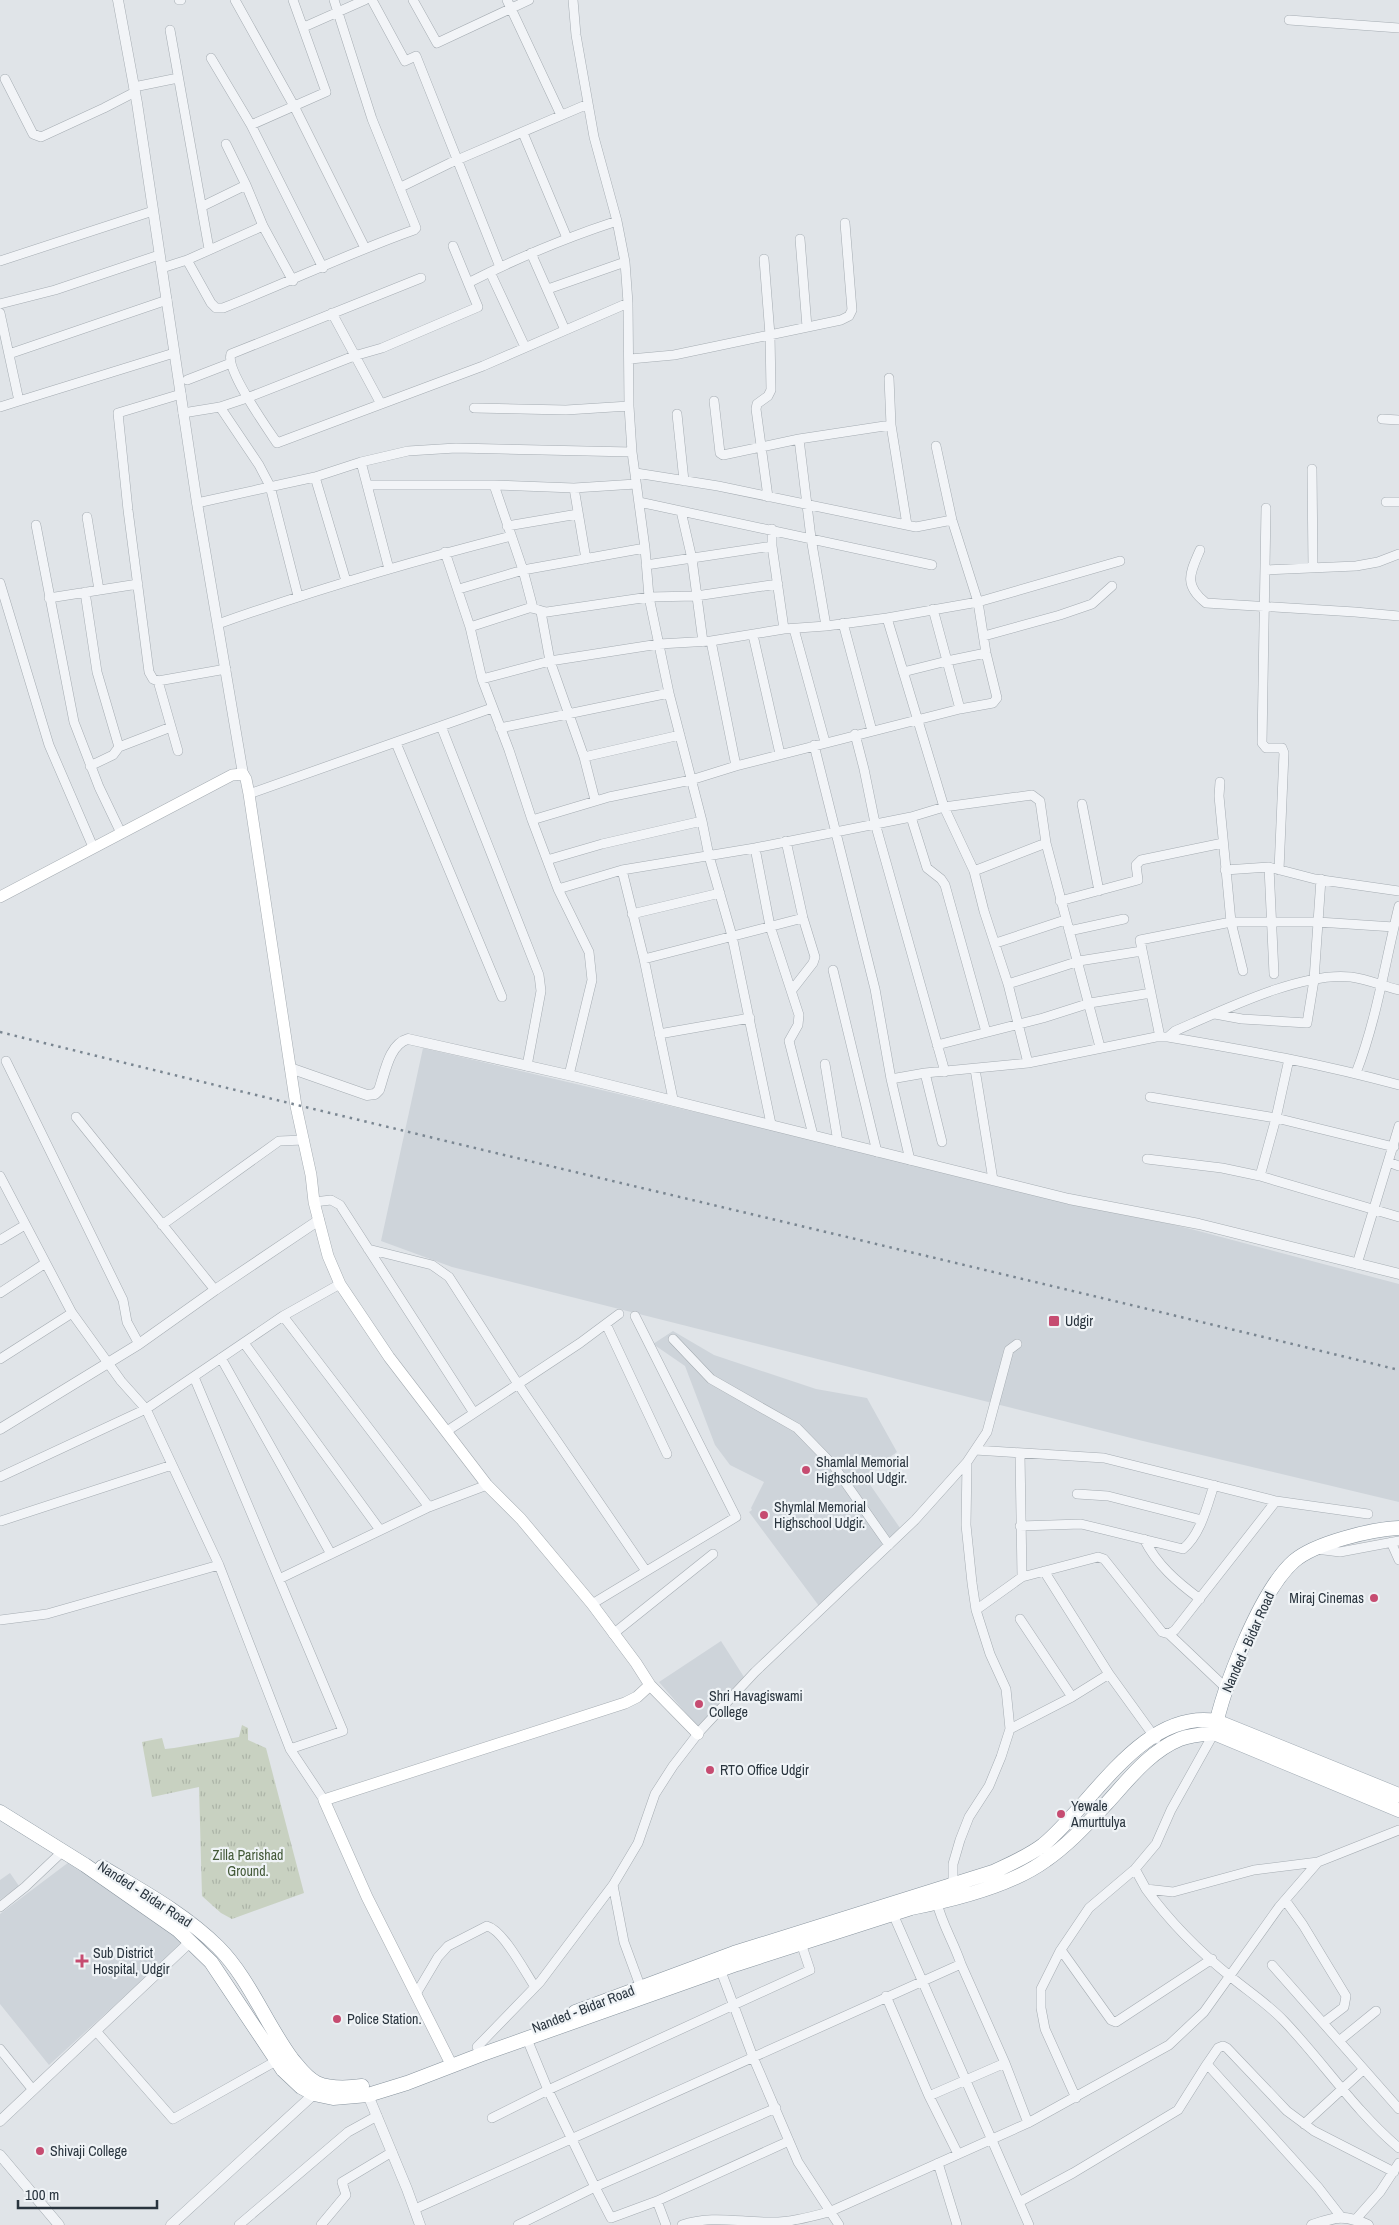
<svg xmlns="http://www.w3.org/2000/svg" width="1399" height="2225" viewBox="0 0 1399 2225" font-family="'Archivo Narrow',sans-serif">
  <defs>
    <pattern id="park-tufts" width="24" height="20" patternUnits="userSpaceOnUse" patternTransform="scale(1.25)"><rect width="24" height="20" fill="#c8d1c1"/><path d="M3 7l-1-3M5 7V3M7 7l1-3M15 17l-1-3M17 17v-4M19 17l1-3" fill="none" stroke="#acb4a7"/></pattern>
  </defs>
  <rect width="100%" height="100%" fill="#e0e4e8"/>
  <path fill="#ced4da" d="M423,1048l768,181 208,55v218l-256,-61 -691,-174 -71,-26z
    M673,1331l41,24 102,34 51,9 30,54 -33,24 36,52 -81,78 -70,-94 3,-2 -1,-2 13,-26 -34,-17 -15,-20 -30,-79 -32,-22z
    M721,1641l23,36 -46,50 -39,-45z
    M69,1862l115,80 -135,123 -49,-61v-90z
    M10,1873l9,13 -19,14v-20z"/>
  <path fill="url(#park-tufts)" d="M242,1725l6,3v12l18,8 38,145 -72,26 -11,-6 -19,-17 -3,-109 -47,10 -10,-55 20,-4 3,11 9,-1 65,-11z"/>
  <g fill="none" stroke-linecap="round" stroke-linejoin="round">
    <g stroke="#a5acb2" stroke-width="10">
      <path id="minor" d="M179,0h2
        M235,0l59,106 71,142
        M372,0l33,61 11,-5 84,211
        M413,0l24,43 92,-43
        M507,0l54,115
        M573,0l3,35 18,102 23,84 8,41 3,41 1,103 3,46 13,96 4,49 20,96 33,128 7,35 23,80 39,188
        M1289,20l110,8
        M304,27l61,-27
        M170,30l39,219
        M211,58l40,67 72,143
        M5,79l28,55 8,3 63,-29 31,-16
        M134,87l44,-9
        M251,125l75,-33 -33,-92
        M523,133l44,105
        M226,144l20,41 17,41 30,55
        M401,187l49,-24 138,-59
        M203,206l43,-21
        M800,239l7,88
        M531,253l34,77
        M764,259l6,76 1,55 -3,6 -11,8 -1,5 12,88
        M187,260l24,43 5,5h7c64,-25 126,-55 191,-78l2,-2 -44,-109 -38,-119
        M0,261l153,-50
        M162,268l25,-8 76,-34
        M490,272l35,75
        M421,278l-190,76c-6,15 36,74 46,89l206,-77 145,-63
        M468,283c49,-25 97,-45 149,-62
        M548,289l77,-27
        M0,304l55,-14 104,-35
        M0,313l19,88 155,-48
        M332,313l49,91
        M9,354l158,-54
        M630,359l44,-4 167,-35 8,-4 3,-6 -7,-87
        M889,378l2,47 16,100
        M187,380l44,-17
        M181,394l-63,19 10,97 21,162 4,7 5,2 68,-12
        M714,401l6,52 3,2 76,-16 92,-14
        M0,407l19,-6
        M220,407l39,58 11,21 28,110
        M474,408l92,2 63,-4
        M183,413l37,-6 27,-9 107,-42 28,-8 96,-41 -25,-61
        M677,414l7,67
        M1382,419l17,1
        M799,439l12,99 15,88
        M936,446l16,74 26,82 8,51 11,45 -4,5 -33,6
        M361,462l28,107
        M1312,469l1,99
        M636,473l82,13 198,41 36,-7
        M315,477l31,104
        M367,485h127l80,3 62,-4
        M494,485l29,85 10,38
        M574,488l12,71
        M639,502l293,63
        M1386,502h13
        M197,503l118,-26 46,-15 47,-11 48,-3 176,4
        M1266,508l-4,235 4,5h16l2,5 -5,117
        M681,511l11,48 11,83
        M87,517l12,73
        M36,525l38,197 25,65 22,46
        M507,526l71,-12
        M772,529v17l12,83
        M1200,550c-10,23 -17,35 6,53l149,9 44,4
        M445,552l25,75 12,52 27,71 23,70 26,69 31,63 3,28 -23,95
        M646,565l126,-19
        M1266,570l90,-4 22,-4 21,-8
        M0,583l49,162 44,102
        M459,589l64,-19 122,-22
        M85,592l12,80 22,75 -6,8 -23,11
        M49,598l89,-14
        M541,612l9,49 34,96 11,43
        M887,618l57,189 30,64 10,40 24,73 20,79
        M843,623l29,108
        M218,624c96,-34 194,-63 293,-88
        M470,627l59,-19c7,-1 11,4 18,4l102,-15 47,-1 82,-12
        M794,629l31,113
        M753,635l27,119
        M984,636l76,-21 32,-11 20,-18
        M711,641l25,125
        M903,672l44,-11 39,-8
        M482,679l68,-18 109,-17 52,-3 73,-12 42,-3 61,-8 91,-16 142,-41
        M158,681l20,70
        M441,726l98,249 2,16 -14,75
        M500,728l169,-35
        M855,734l9,35 11,54 70,249
        M396,743l106,254
        M814,745l61,244 16,90 19,81
        M119,747l52,-20
        M584,757l96,-22
        M1220,782l-1,14 12,126 12,49
        M249,794l243,-86
        M1082,804l17,87
        M911,817l16,51 14,11 4,6 41,147
        M532,820l77,-23 82,-17 45,-14 224,-57 -27,-100
        M786,841l17,77 12,39 -2,6 -21,27
        M755,848l15,78 29,89 -1,10 -9,16 24,94
        M547,860l55,-16 100,-23
        M1269,867l5,107
        M622,870l22,89 29,140
        M1225,870l44,-3 46,12 84,12
        M974,871l72,-28
        M558,889l64,-19 133,-22 156,-31 33,-10 88,-12 8,6 6,42 54,204
        M1060,901l78,-21 -2,-15 5,-5 82,-17
        M632,914l88,-21
        M1069,931l55,-12
        M996,943l69,-23
        M644,959l159,-41
        M833,970l44,182
        M1008,984l71,-23 63,-10
        M1215,1014l27,5 65,4 7,-43 7,-101
        M659,1034l91,-16
        M1160,1037l-20,-97 91,-18h87l76,5
        M1168,1037l7,-6c46,-20 127,-60 176,-54 16,2 32,9 48,13
        M937,1045l106,-27 47,-15 61,-10
        M6,1061l117,239 4,22 12,22
        M825,1064l13,78
        M975,1069l18,111
        M925,1073l103,-10 128,-26h12c77,13 155,27 231,48
        M1356,1073c21,-54 29,-111 43,-167
        M891,1079l34,-6 17,69
        M1150,1097l126,21 118,29
        M76,1117l139,173
        M1147,1159l75,9 38,8 139,41
        M1388,1162l11,4
        M0,1176l72,137 49,68 25,28 73,156 71,184 34,51
        M1260,1176l16,-58 13,-59
        M314,1202l17,-2 9,5 134,208
        M162,1225l117,-84 25,-1
        M0,1240l25,-15
        M368,1249l64,16 17,12 69,107 128,187
        M1357,1264l42,-138
        M0,1293l44,-29
        M283,1316l146,191
        M606,1324l61,130
        M673,1339l38,40 86,49 36,37 56,80
        M244,1343l136,187
        M221,1358l110,196
        M0,1359l72,-46
        M194,1377l85,202
        M447,1431l133,-88 39,-29
        M975,1450l129,8 172,43 92,13
        M1020,1454l2,123
        M0,1477l146,-68 137,-93 57,-32
        M1077,1494l31,2 94,24
        M1,1521l171,-56
        M1020,1526l61,-2 102,25c18,-15 24,-43 31,-64
        M1144,1539c13,26 33,43 56,60
        M1391,1542l8,18
        M1316,1549l24,3 59,-11
        M1044,1571l65,103 47,65
        M592,1604l144,-87 -101,-201
        M976,1610l46,-33 76,-20 6,2 58,73 7,2 6,-4 101,-129
        M1020,1619l52,78
        M0,1620l47,-6 172,-49
        M613,1634l100,-80
        M1169,1634l57,54
        M1010,1729l62,-32 37,-23
        M290,1749l53,-18 -64,-152 150,-72 58,-22
        M1135,1869l11,20 27,3 81,-22 64,-8
        M613,1885l11,57 18,49
        M953,1887v-23l7,-24 9,-23 20,-31 12,-29 9,-28 -4,-40 -16,-35 -14,-44 -4,-27 -6,-58 1,-63
        M1146,1889c24,33 54,63 85,88 18,15 37,27 53,44 40,42 71,90 115,127
        M1285,1900l18,25 43,71 -2,11 -21,16
        M0,1907l25,-20 38,-36
        M893,1914l136,311
        M1061,1950l50,70 5,2 96,-63
        M961,1964l44,99 23,60
        M1272,1965l127,144
        M719,1966l34,91 45,105 41,63
        M416,1994l22,-37 10,-11 39,-20c16,4 38,46 48,61
        M886,1996l43,100 29,58
        M96,2031l77,88 103,-58
        M527,2039l21,51 262,-120 -9,-27
        M1339,2041l37,-30
        M477,2047l63,-65 73,-97 25,-42 17,-49 18,-28 27,-35 55,-59 160,-152 52,-58 20,-30 22,-82 8,-6
        M0,2049l33,41
        M1207,2064l111,123 24,31
        M929,2096l76,-33
        M1076,2098l-31,-69 -4,-21v-19l19,-38 29,-43 46,-39 21,-25 15,-34 43,-77
        M492,2118l56,-28 47,97 181,-79
        M1304,2124l59,-54
        M938,2163l19,62
        M657,2201l132,-60
        M1019,2202l54,-29 105,-63 29,-46 11,-16 5,-2 4,2 60,63 27,20 80,41
        M415,2209l546,-245c-7,-21 -19,-40 -24,-61
        M1356,2219l24,-27 19,-29
        M239,2225l109,-93 29,-16
        M321,2225l25,-30 -4,-13 50,-30
        M518,2225l77,-38 16,31 46,-17 9,24
        M682,2225c29,-10 56,-3 86,-3 20,1 42,-5 61,-10l199,-89 141,-78 35,-33 75,-105 39,-45 81,-32"/>
    </g>
    <g stroke="#a5acb2" stroke-width="11">
      <path id="tertiary" d="M118,0l19,103 60,400 46,271
        M290,1068l77,27 8,-1 4,-4c6,-17 10,-46 29,-51l169,38 492,122 130,25 200,50
        M0,1429l139,-85 76,-54 104,-70
        M368,2095l39,94 13,36
        M0,2121l190,-179
        M0,2155l59,70
        M171,2225l143,-131
        M1312,2225c24,-8 32,-11 56,0"/>
    </g>
    <g stroke="#a5acb2" stroke-width="12">
      <path id="secondary" d="M0,897l232,-122 11,-1 3,5 3,15 47,312 15,69 3,27 14,54 12,28 49,73 98,128 34,34 71,85 44,59 14,22 -13,12 -12,6 -301,97 43,97 85,169
        M650,1685l48,49"/>
    </g>
    <g stroke="#a0aab3" stroke-width="15">
      <path id="primary" d="M1216,1721l183,74
        M1214,1733l185,77"/>
    </g>
    <g stroke="#88949e" stroke-width="15">
      <path id="trunk" d="M0,1812l85,53 93,65 33,32 72,108 18,17 13,7 19,4 35,-3 39,-12 73,-28 257,-91 174,-56c42,-8 101,-23 135,-48 23,-16 42,-37 61,-57 21,-23 43,-52 73,-64 10,-4 23,-5 34,-6 9,-45 46,-142 80,-172 21,-18 78,-32 105,-33
        M102,1867c40,24 83,47 116,80 31,31 48,77 74,112 7,8 14,19 25,24 14,6 30,5 45,3
        M575,2012l159,-59 259,-81c17,-8 34,-15 50,-27 49,-40 99,-136 173,-124"/>
    </g>
    <use href="#minor" stroke="#f2f4f7" stroke-width="9"/>
    <use href="#tertiary" stroke="#f2f4f7" stroke-width="10"/>
    <use href="#secondary" stroke="#fff" stroke-width="11"/>
    <use href="#primary" stroke="#fff" stroke-width="14"/>
    <use href="#trunk" stroke="#fff" stroke-width="14"/>
    <path stroke="#7a8691" stroke-width="2.5" stroke-dasharray="2.5 5" stroke-linecap="butt" d="M0,1032c466,116 933,224 1399,338"/>
  </g>
  <g fill="#c64c71" stroke="#eff3f6" stroke-width="2">
    <rect x="1048" y="1315" width="12" height="12" rx="2.5"/>
    <circle cx="806" cy="1470" r="5"/>
    <circle cx="764" cy="1515" r="5"/>
    <circle cx="1374" cy="1598" r="5"/>
    <circle cx="699" cy="1704" r="5"/>
    <circle cx="710" cy="1770" r="5"/>
    <circle cx="1061" cy="1814" r="5"/>
    <path d="M79.5 1953.5h5v5h5v5h-5v5h-5v-5h-5v-5h5z"/>
    <circle cx="337" cy="2019" r="5"/>
    <circle cx="40" cy="2151" r="5"/>
  </g>
  <g text-anchor="middle" stroke-width="4.5" stroke-linejoin="round" paint-order="stroke">
    <g font-size="14" fill="#29343e" stroke="#eff3f6" text-anchor="start">
      <text x="1065" y="1326">Udgir</text>
      <text x="816" y="1467">Shamlal Memorial<tspan x="816" dy="16">Highschool Udgir.</tspan></text>
      <text x="774" y="1512">Shymlal Memorial<tspan x="774" dy="16">Highschool Udgir.</tspan></text>
      <text x="1364" y="1603" text-anchor="end">Miraj Cinemas</text>
      <text x="709" y="1701">Shri Havagiswami<tspan x="709" dy="16">College</tspan></text>
      <text x="720" y="1775">RTO Office Udgir</text>
      <text x="1071" y="1811">Yewale<tspan x="1071" dy="16">Amurttulya</tspan></text>
      <text x="93" y="1958">Sub District<tspan x="93" dy="16">Hospital, Udgir</tspan></text>
      <text x="347" y="2024">Police Station.</text>
      <text x="50" y="2156">Shivaji College</text>
    </g>
    <g font-size="14" fill="#29343e" stroke="#eff3f6">
      <text transform="translate(1248 1642) rotate(-66)" y="5">Nanded - Bidar Road</text>
      <text transform="translate(145 1894) rotate(33)" y="5">Nanded - Bidar Road</text>
      <text transform="translate(583 2009) rotate(-21)" y="5">Nanded - Bidar Road</text>
    </g>
    <g font-size="14" fill="#435938" stroke="#eff3f6">
      <text x="248" y="1860">Zilla Parishad<tspan x="248" dy="16">Ground.</tspan></text>
    </g>
  </g>
  <path d="M18 2200v8h139v-8" fill="none" stroke="#29343e" stroke-width="2.5"/>
  <text x="25" y="2200" font-size="15" fill="#29343e" stroke="#eff3f6" stroke-width="4" paint-order="stroke">100 m</text>
</svg>
